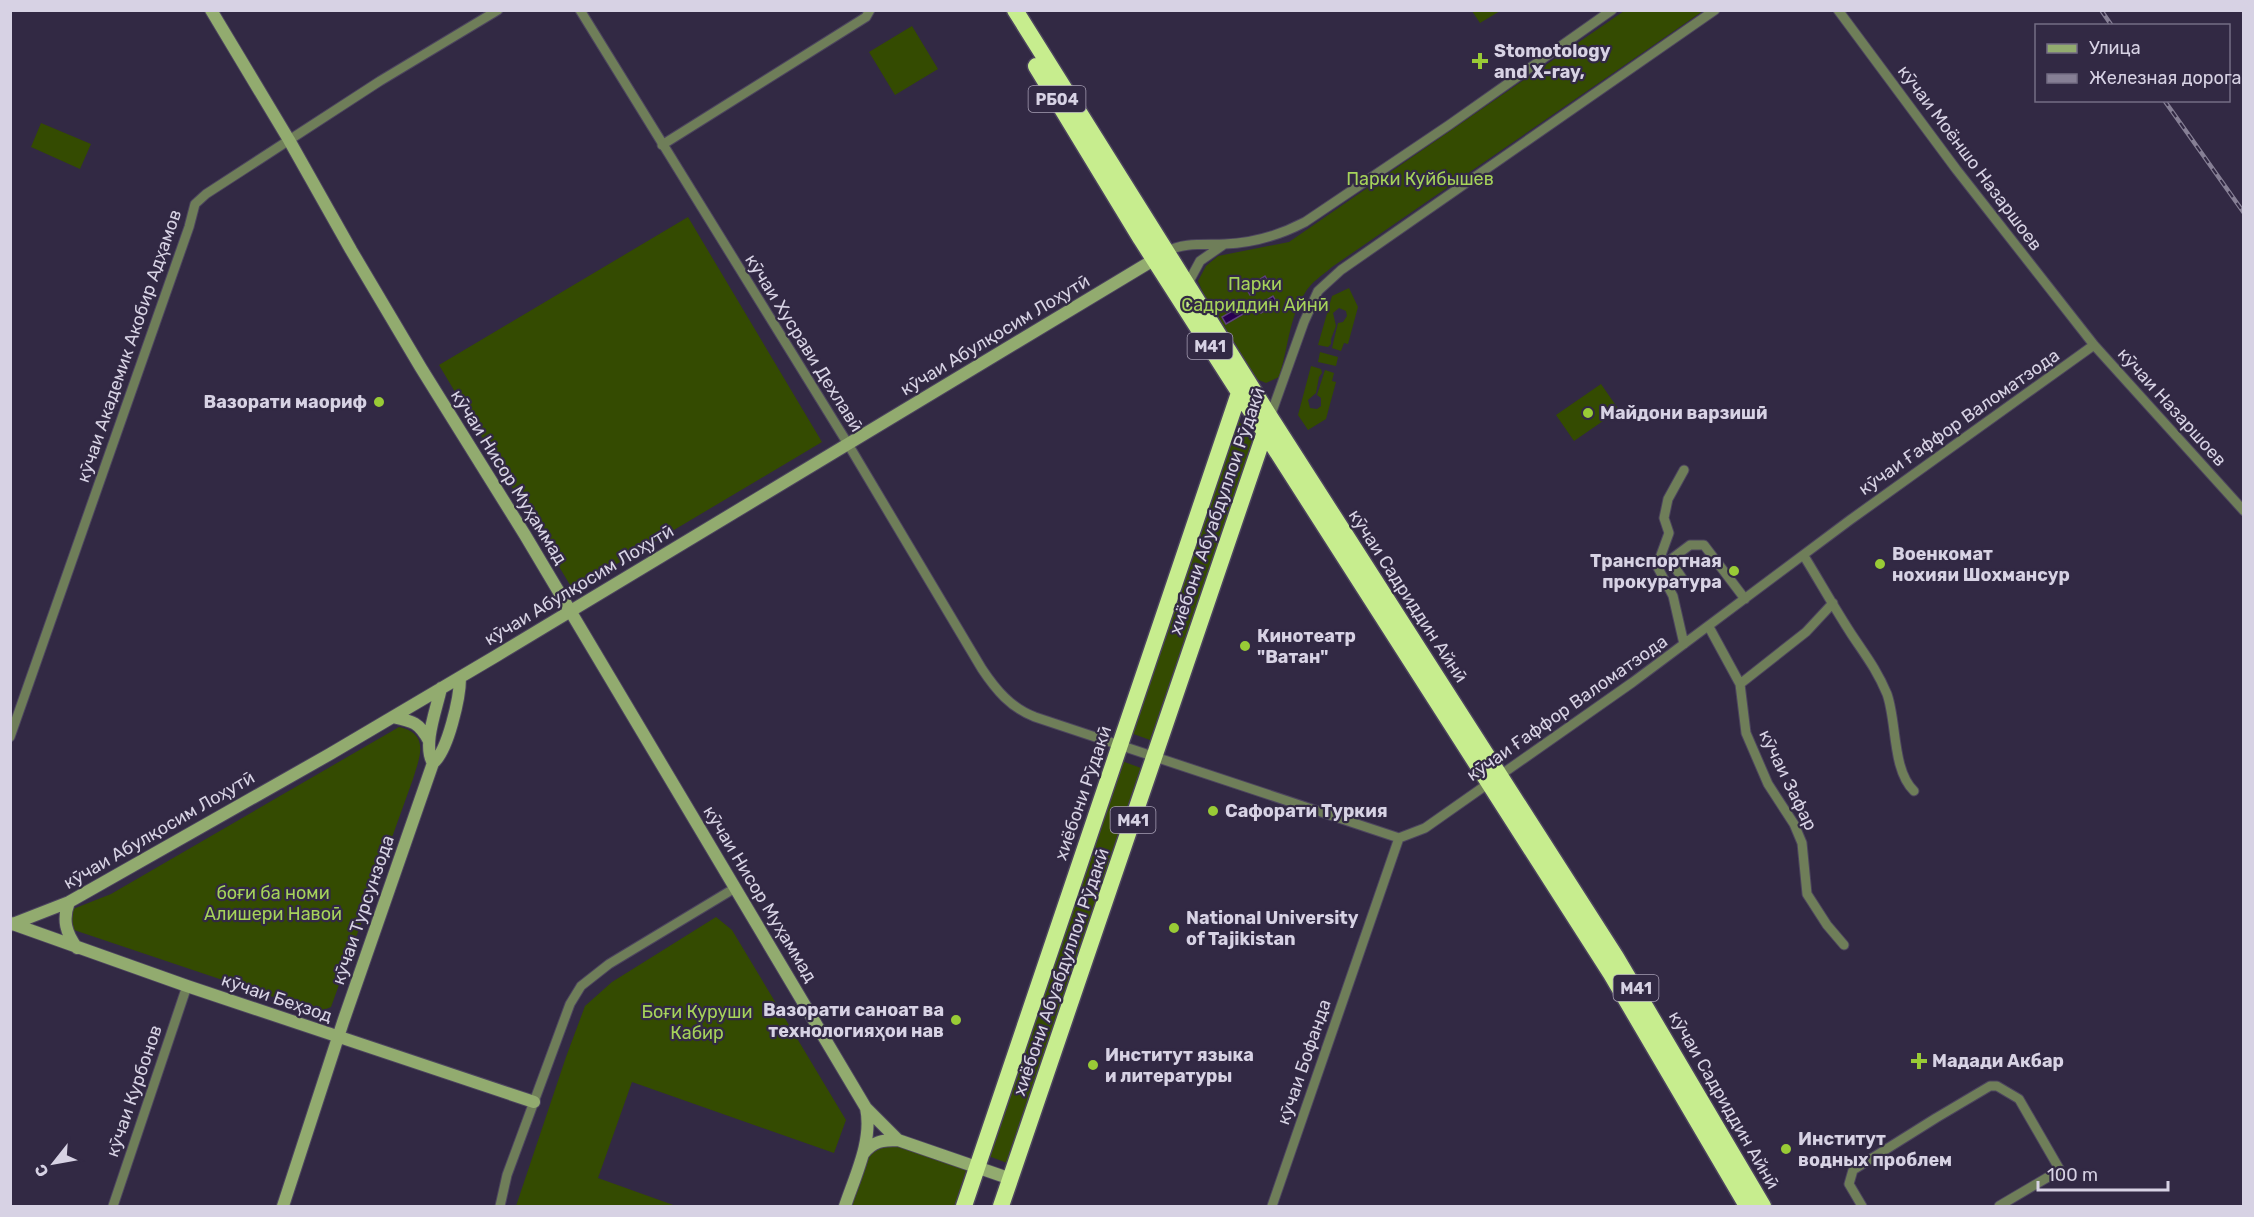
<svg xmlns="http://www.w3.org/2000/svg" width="2254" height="1217" viewBox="0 0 2254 1217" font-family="Rubik,sans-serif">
  <rect width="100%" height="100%" fill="#322944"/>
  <path fill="#344b01" d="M1472,11h28l-20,12z
    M1624,11h79l-371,256c-9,8 -21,15 -27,26 -16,24 -17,57 -26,84l-13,6 -12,-5 -50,-83 -6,-14 8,-15 12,-10 71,-14z
    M912,26l26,43 -43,26 -26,-43z
    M41,123l50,21 -11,25 -49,-22z
    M688,217l134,225 -249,148 -134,-225z
    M1349,288l9,19 -10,37 -4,-1 -3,8 -9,-3 6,-25 5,-1 4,-6 -1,-5 -7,-3 -6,5 3,13 -5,13v5l-3,3 -10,-2 14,-49z
    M1320,352l18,5 -2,9 -18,-4z
    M1311,366l10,3 1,4 -3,4 -3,16 -8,7 2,8 7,1 4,-3v-8l-4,-3 8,-25 9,3 -2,8 4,1 -10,37 -18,11 -10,-15z
    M1601,384l18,26 -45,31 -18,-26z
    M1239,421l16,25 -105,294 -22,-8z
    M399,727c31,7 21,29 14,52l-82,228 -13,5 -247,-83 -3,-15 5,-5 38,-15z
    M1119,760l22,8 -134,395 -21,-8z
    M716,917l16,13 114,190 -12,33 -202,-71 -34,96 78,28h-160l50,-149 19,-51 27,-24z
    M897,1143l71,27 -13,36h-104l16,-52 9,-6z"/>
  <path fill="#290051" stroke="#5d3f7d" stroke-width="1.5" d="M1265,276l4,7 -19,12 -4,-7z
    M1273,296l4,7 -16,10 -4,-7z
    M1241,306l4,7 -19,11 -4,-7z"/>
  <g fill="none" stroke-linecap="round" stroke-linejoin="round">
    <g stroke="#4c445e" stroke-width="11">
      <path id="street" d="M580,10l268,434 134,225c14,21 29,39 53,48l364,121 26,-10 208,-146 217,-162 244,-175
        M1838,10l118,159 138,176 150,166
        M662,145l204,-128 4,-7
        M1166,252c17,-10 40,-7 59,-8 29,-1 55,-9 80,-22l144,-97 163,-115
        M1187,285l13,-24 23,-16
        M1270,417l34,-95 14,-31 23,-21 374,-260
        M1684,470l-16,29 -4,19 5,15 -12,33 16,30 11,48
        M1804,556c16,26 31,53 48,79 14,21 25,35 35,59 10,28 5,76 27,97
        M1684,581l-14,-21 20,-15h14l41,54
        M1709,627l31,57 6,49 22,51 26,40 8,19 5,51 20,31 17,20
        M1740,684l66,-52 27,-29
        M10,737l179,-510 6,-23 11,-10 174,-113 118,-71
        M113,1206l74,-220
        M500,1206l7,-31 63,-171 11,-18 28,-22 126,-76
        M1272,1206l127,-368
        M1862,1206l-13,-22 4,-14 83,-52 54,-32h7l22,13 41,71 -61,36"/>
    </g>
    <g stroke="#4c445e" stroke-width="14">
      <path id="secondary" d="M211,10l78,130 62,110 70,118 104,167 341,573 32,32 113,39
        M393,717c19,4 26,5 36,24
        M433,763c-11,-18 4,-55 8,-75
        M69,902c-7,18 -3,31 8,46
        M10,923l177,63 347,116
        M10,925l59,-23 261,-148 166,-98 664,-400
        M863,1154c10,-13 20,-14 35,-14
        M283,1206l60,-184 90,-259c15,-12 27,-66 27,-85
        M845,1206c10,-30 28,-66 21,-98"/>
    </g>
    <g stroke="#4c445e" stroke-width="19">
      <path id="highway" d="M1015,10l255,407 346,540 147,249
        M1036,66l105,173 470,735 136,232
        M964,1206l275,-813
        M1001,1206l266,-780"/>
    </g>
    <use href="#street" stroke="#6f7e59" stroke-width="9"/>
    <use href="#secondary" stroke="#92ab6f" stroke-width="12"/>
    <use href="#highway" stroke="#c7ed8e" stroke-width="16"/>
    <g stroke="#867f95" stroke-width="4.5">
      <path id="rail" d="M2101,10l11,16
        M2164,100l80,113"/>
    </g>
    <use href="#rail" stroke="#322944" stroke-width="2" stroke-dasharray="7" stroke-linecap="butt"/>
  </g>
  <g fill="#99cb36" stroke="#322944" stroke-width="2">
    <path d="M1477 52h6v6h6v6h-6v6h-6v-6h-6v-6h6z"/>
    <circle cx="379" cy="402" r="6"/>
    <circle cx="1588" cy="413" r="6"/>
    <circle cx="1880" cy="564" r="6"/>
    <circle cx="1734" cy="571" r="6"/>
    <circle cx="1245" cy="646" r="6"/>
    <circle cx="1213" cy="811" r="6"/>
    <circle cx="1174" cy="928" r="6"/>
    <circle cx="956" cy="1020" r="6"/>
    <path d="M1916 1052h6v6h6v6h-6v6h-6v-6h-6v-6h6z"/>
    <circle cx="1093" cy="1065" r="6"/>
    <circle cx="1786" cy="1149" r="6"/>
  </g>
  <g text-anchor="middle" stroke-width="4.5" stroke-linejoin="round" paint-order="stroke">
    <g fill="#322944" stroke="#a69fb4" stroke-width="1.5">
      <rect x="1028.5" y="86" width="57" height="26" rx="4.5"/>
      <rect x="1187.5" y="333" width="45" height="26" rx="4.5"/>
      <rect x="1110.5" y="807" width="45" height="26" rx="4.5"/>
      <rect x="1613.5" y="975" width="45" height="26" rx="4.5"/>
    </g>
    <g font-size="16" font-weight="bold" fill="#d7d2e4">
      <text x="1057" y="105">РБ04</text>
      <text x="1210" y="352">M41</text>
      <text x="1133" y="826">M41</text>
      <text x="1636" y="994">M41</text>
    </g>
    <g font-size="18" font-weight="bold" fill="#d7d2e4" stroke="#322944" text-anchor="start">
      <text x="1494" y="57">Stomotology<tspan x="1494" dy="21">and X-ray,</tspan></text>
      <text x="367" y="408" text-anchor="end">Вазорати маориф</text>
      <text x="1600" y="419">Майдони варзишӣ</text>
      <text x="1892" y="560">Военкомат<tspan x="1892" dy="21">нохияи Шохмансур</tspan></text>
      <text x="1722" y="567" text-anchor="end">Транспортная<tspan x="1722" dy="21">прокуратура</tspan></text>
      <text x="1257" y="642">Кинотеатр<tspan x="1257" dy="21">"Ватан"</tspan></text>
      <text x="1225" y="817">Сафорати Туркия</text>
      <text x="1186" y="924">National University<tspan x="1186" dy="21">of Tajikistan</tspan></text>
      <text x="944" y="1016" text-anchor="end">Вазорати саноат ва<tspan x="944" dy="21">технологияҳои нав</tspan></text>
      <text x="1105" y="1061">Институт языка<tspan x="1105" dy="21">и литературы</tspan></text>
      <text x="1932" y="1067">Мадади Акбар</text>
      <text x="1798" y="1145">Институт<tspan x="1798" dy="21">водных проблем</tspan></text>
    </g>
    <g font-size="18" fill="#d7d2e4" stroke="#322944">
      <text transform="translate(1970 158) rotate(53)" y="6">кӯчаи Моёншо Назаршоев</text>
      <text transform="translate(995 335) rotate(-31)" y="6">кӯчаи Абулқосим Лоҳутӣ</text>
      <text transform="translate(804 343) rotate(58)" y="6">кӯчаи Хусрави Дехлавӣ</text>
      <text transform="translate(129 346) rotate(-71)" y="6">кӯчаи Академик Акобир Адҳамов</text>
      <text transform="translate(2172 407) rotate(48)" y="6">кӯчаи Назаршоев</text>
      <text transform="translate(1959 422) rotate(-35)" y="6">кӯчаи Ғаффор Валоматзода</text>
      <text transform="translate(509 477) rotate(58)" y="6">кӯчаи Нисор Муҳаммад</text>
      <text transform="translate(1217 511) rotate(-71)" y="6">хиёбони Абуабдуллои Рӯдакӣ</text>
      <text transform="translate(579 585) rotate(-31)" y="6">кӯчаи Абулқосим Лоҳутӣ</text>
      <text transform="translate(1408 596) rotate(57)" y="6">кӯчаи Садриддин Айнӣ</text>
      <text transform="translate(1567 708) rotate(-35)" y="6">кӯчаи Ғаффор Валоматзода</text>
      <text transform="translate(1788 780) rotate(64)" y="6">кӯчаи Зафар</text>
      <text transform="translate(1083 793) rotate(-71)" y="6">хиёбони Рӯдакӣ</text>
      <text transform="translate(159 830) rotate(-30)" y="6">кӯчаи Абулқосим Лоҳутӣ</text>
      <text transform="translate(760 894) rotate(59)" y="6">кӯчаи Нисор Муҳаммад</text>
      <text transform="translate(363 910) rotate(-71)" y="6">кӯчаи Турсунзода</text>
      <text transform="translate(1061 972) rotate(-71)" y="6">хиёбони Абуабдуллои Рӯдакӣ</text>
      <text transform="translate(277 998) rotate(19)" y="6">кӯчаи Беҳзод</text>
      <text transform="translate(1304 1062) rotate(-71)" y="6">кӯчаи Бофанда</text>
      <text transform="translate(134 1091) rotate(-71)" y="6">кӯчаи Курбонов</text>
      <text transform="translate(1724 1100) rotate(60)" y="6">кӯчаи Садриддин Айнӣ</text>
    </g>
    <g font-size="18" fill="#a6d35a" stroke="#322944">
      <text x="1420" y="185">Парки Куйбышев</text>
      <text x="1255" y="290">Парки<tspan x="1255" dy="21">Садриддин Айнӣ</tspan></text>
      <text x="273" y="899">боғи ба номи<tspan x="273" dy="21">Алишери Навоӣ</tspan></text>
      <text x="697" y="1018">Боғи Куруши<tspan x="697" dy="21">Кабир</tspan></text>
    </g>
  </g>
  <rect width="2254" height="1217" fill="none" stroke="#d7d2e4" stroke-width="24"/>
  <rect x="2035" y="24" width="195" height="78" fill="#322944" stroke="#746d84" stroke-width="1.5"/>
  <rect x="2047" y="44" width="30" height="9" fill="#92ab6f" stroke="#746d84" stroke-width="1.5"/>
  <text x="2089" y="54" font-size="18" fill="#d7d2e4">Улица</text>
  <rect x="2047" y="74" width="30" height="9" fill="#867f95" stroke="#746d84" stroke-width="1.5"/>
  <text x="2089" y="84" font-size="18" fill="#d7d2e4">Железная дорога</text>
  <g transform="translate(54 1163) rotate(239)" stroke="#322944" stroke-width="4.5" paint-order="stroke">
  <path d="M0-4.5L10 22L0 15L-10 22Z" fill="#d7d2e4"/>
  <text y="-9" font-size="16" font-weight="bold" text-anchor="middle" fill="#d7d2e4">С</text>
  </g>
  <path d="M2038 1181v9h130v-9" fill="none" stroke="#d7d2e4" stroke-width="3"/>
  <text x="2047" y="1181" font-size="18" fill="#d7d2e4" stroke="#322944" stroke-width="4.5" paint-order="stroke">100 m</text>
</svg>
